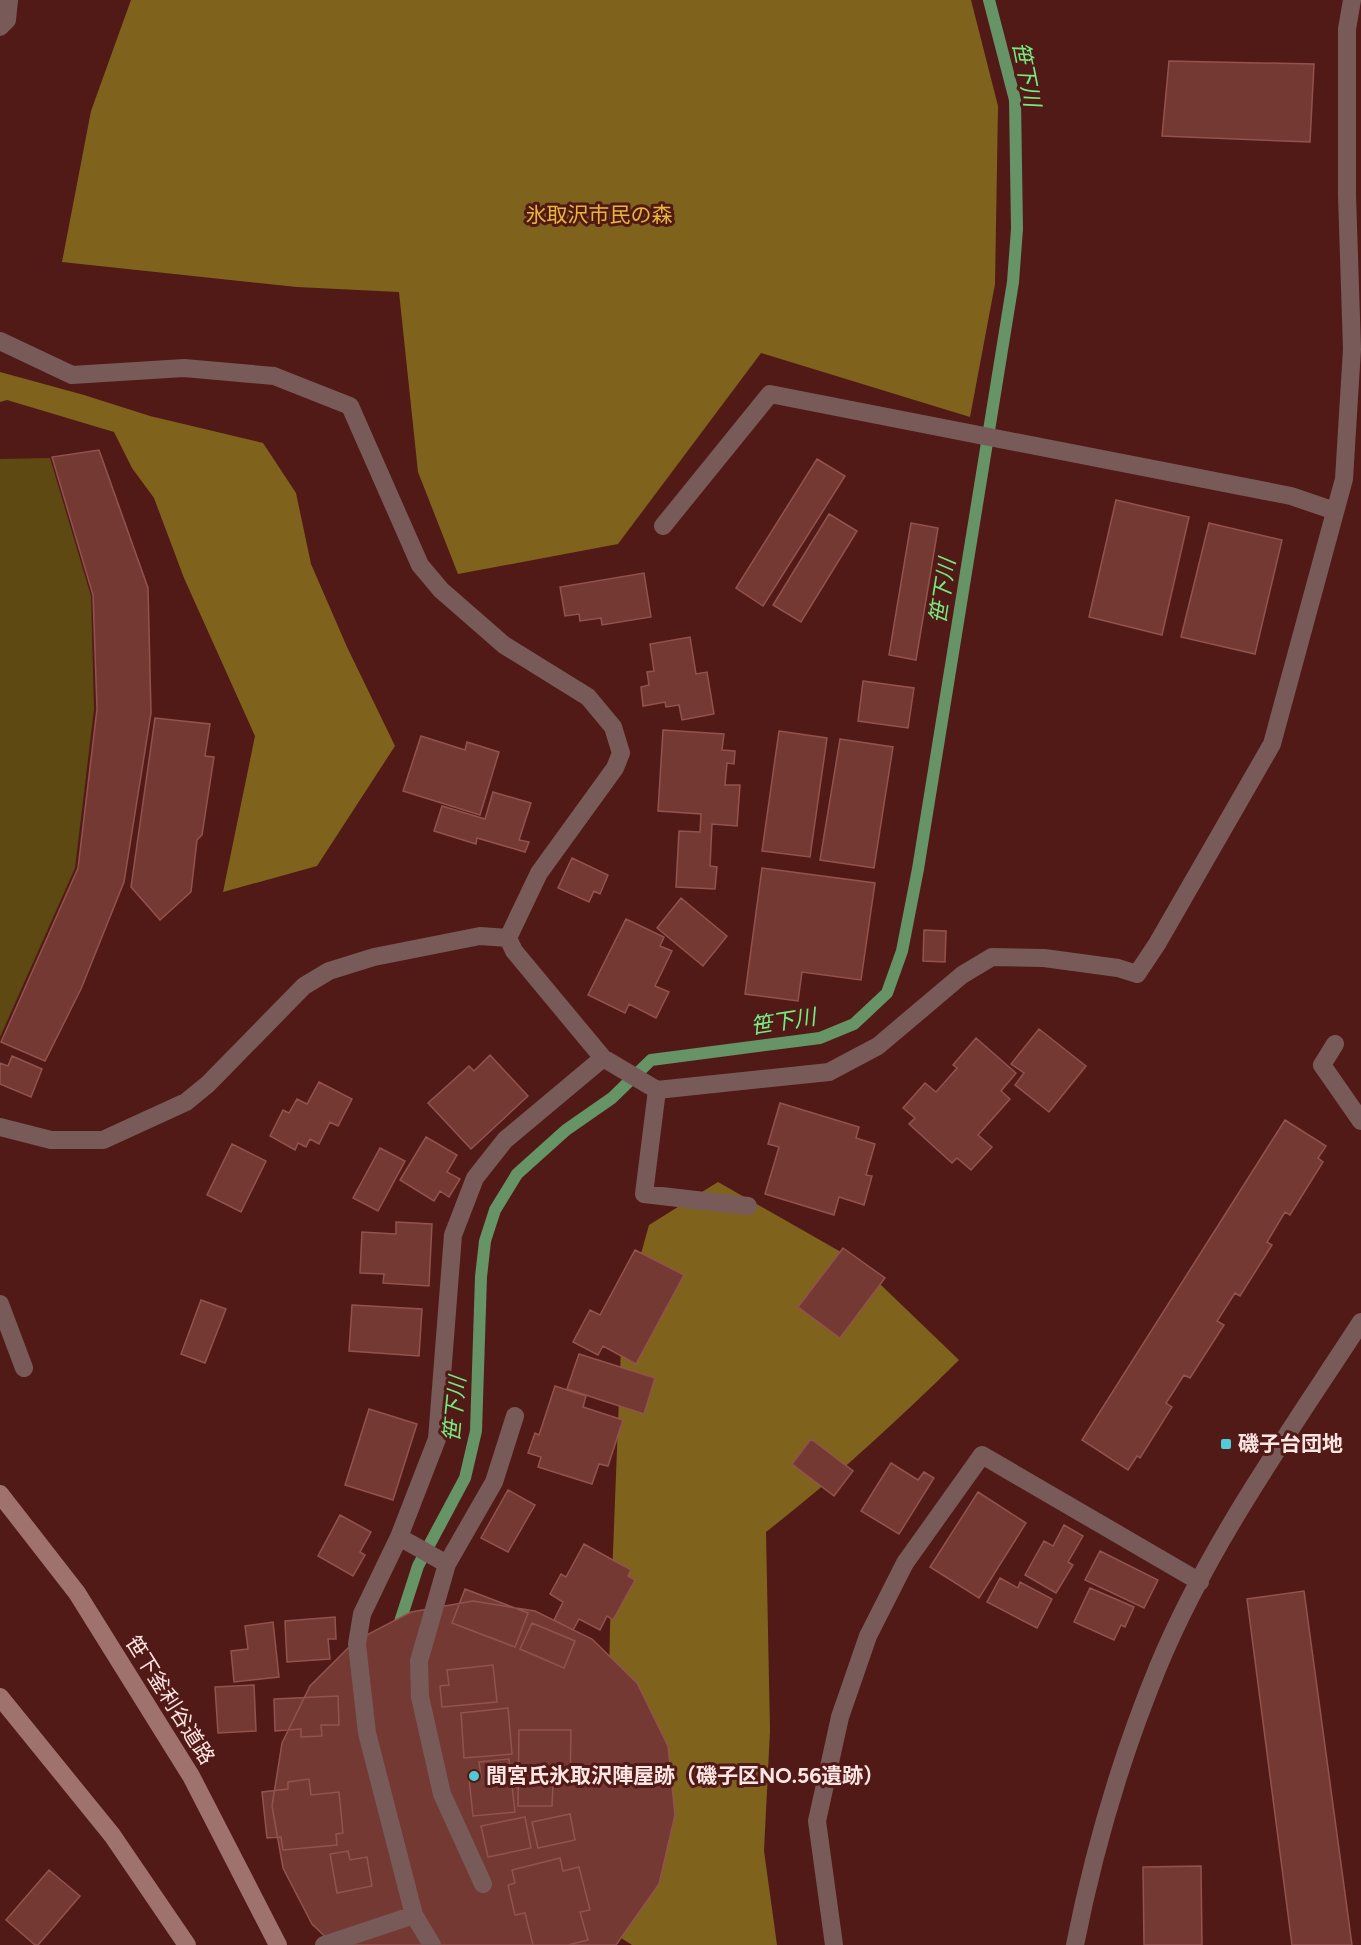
<svg xmlns="http://www.w3.org/2000/svg" width="1361" height="1945" viewBox="0 0 1361 1945" font-family="Figtree,'Noto Sans JP',sans-serif">
  <rect width="100%" height="100%" fill="#521a17"/>
  <path fill="#5f4912" d="M50,458l41,138 3,113 -19,159 -75,169v-578z"/>
  <path fill="#7f631d" d="M131,0h840l27,106 -3,178 -25,133 -209,-64 -143,191 -160,30 -40,-102 -19,-180 -102,-5 -235,-25 29,-151z
    M0,372l84,23 66,21 113,27 33,50 15,71 36,83 48,99 -78,120 -94,26 32,-156 -71,-158 -30,-80 -22,-30 -18,-36 -107,-32 -7,2z
    M718,1182l137,78 104,100c-62,61 -125,119 -193,172l4,199 -6,120 13,94h-145l-11,-7 -15,-113 4,-197 12,-306 27,-97z"/>
  <g fill="none" stroke-linecap="round" stroke-linejoin="round">
    <path stroke="#669466" stroke-width="12" d="M397,1631l21,-65 47,-88 11,-47 5,-154 4,-36 10,-31 22,-36 49,-44 46,-32 39,-38 169,-22 34,-14 33,-31 15,-42 16,-82 95,-587 4,-53 -2,-129 -26,-100"/>
  </g>
  <path fill="#753934" stroke="#92534d" stroke-width="1.5" d="M1169,61l145,3 -4,78 -148,-6z
    M99,450l49,138 3,125 -27,169 -43,107 -36,72 -44,-19 77,-174 19,-159 -4,-114 -41,-138z
    M817,459l28,17 -82,130 -27,-18z
    M1116,500l73,17 -27,118 -73,-18z
    M829,514l28,17 -56,91 -28,-17z
    M911,523l27,5 -22,132 -27,-5z
    M1209,523l73,17 -27,114 -74,-17z
    M644,573l7,44 -49,8 -1,-7 -21,3 -1,-7 -14,2 -5,-29z
    M690,637l6,37 11,-2 7,42 -32,6 -3,-15 -13,2 -1,-5 -22,4 -2,-19 8,-2 -2,-13 7,-1 -4,-27z
    M863,681l51,7 -6,40 -50,-7z
    M155,718l55,6 -5,32 9,1 -12,78 -5,5 -6,52 -31,28 -29,-33z
    M663,730l61,4 -2,16 13,1 -1,13 -7,-1 -2,22h15l-3,41 -25,-2 -2,42 7,1 -2,22 -39,-2 3,-56 21,1 1,-18 -43,-3z
    M779,731l48,7 -17,119 -48,-6z
    M421,736l44,14 2,-8 32,10 -19,63 -77,-24z
    M840,739l53,8 -19,121 -54,-8z
    M493,792l38,11 -12,37 10,2 -4,10 -48,-14 -1,6 -42,-13 8,-25 43,13z
    M572,858l36,17 -8,19 -6,-3 -5,11 -31,-14z
    M762,868l113,15 -14,97 -59,-8 -4,29 -53,-7z
    M681,898l46,38 -24,30 -46,-38z
    M626,919l38,18 -4,9 12,5 -17,35 14,6 -13,26 -27,-14 -4,9 -37,-18z
    M924,930l22,1 -1,31 -22,-1z
    M1039,1029l47,37 -37,46 -34,-27 9,-12 -13,-9z
    M976,1038l40,35 -15,18 9,8 -32,36 14,12 -21,23 -14,-12 -5,5 -43,-39 6,-6 -12,-10 22,-25 11,9 21,-24 -4,-3z
    M490,1055l38,41 -57,53 -43,-46 41,-37 5,5z
    M12,1056l30,13 -11,28 -31,-13v-21l8,3z
    M319,1082l33,17 -14,27 -8,-4 -11,22 -9,-5 -4,8 -8,-4 -3,7 -25,-14 13,-26 6,3 8,-14 10,5z
    M780,1103l79,24 -3,11 19,6 -9,31 6,1 -8,29 -25,-8 -5,18 -69,-21 14,-47 -11,-3z
    M1285,1120l41,26 -8,12 5,4 -33,53 -5,-3 -18,30 5,3 -32,51 -5,-3 -18,28 7,4 -34,53 -6,-3 -18,28 6,4 -32,51 -3,-2 -9,14 -46,-30z
    M426,1137l31,18 -10,17 13,7 -11,18 -9,-6 -6,10 -34,-21z
    M232,1144l34,17 -25,51 -34,-17z
    M380,1148l25,13 -27,50 -25,-13z
    M396,1222l36,2 -3,62 -46,-3 1,-9 -24,-1 2,-41 34,2z
    M843,1248l42,30 -45,60 -42,-31z
    M635,1250l49,25 -48,89 -33,-18 -5,9 -25,-13 17,-32 10,5z
    M201,1300l25,9 -21,54 -24,-9z
    M352,1305l70,4 -3,47 -70,-5z
    M579,1354l76,24 -11,36 -77,-25z
    M555,1386l31,10 -3,11 40,13 -15,46 -9,-2 -7,20 -54,-17 3,-10 -13,-4 7,-20 4,2z
    M369,1409l48,15 -24,76 -48,-15z
    M811,1439l42,32 -19,25 -42,-32z
    M891,1463l27,17 6,-8 10,6 -35,56 -38,-23z
    M508,1490l27,15 -27,47 -27,-14z
    M978,1492l48,31 -47,75 -49,-31z
    M340,1515l31,17 -11,20 5,3 -12,21 -35,-20z
    M1064,1525l19,11 -15,26 5,3 -17,28 -31,-18 19,-34 9,5z
    M584,1544l47,26 -3,6 7,4 -22,40 -6,-4 -7,14 -21,-11 -6,11 -19,-10 9,-18 -13,-8 11,-20 5,3z
    M1100,1551l58,29 -14,28 -59,-28z
    M1000,1578l18,10 2,-6 32,17 -15,29 -50,-26z
    M1090,1588l44,19 -9,20 -4,-2 -7,15 -40,-18z
    M465,1589l63,24 -13,34 -63,-24z
    M1304,1591l48,354h-60l-45,-346z
    M473,1601l62,10 57,28 45,44 31,63 7,69 -16,69 -43,61h-282l-22,-21 -29,-56 -11,-62 10,-63 28,-57 45,-45 56,-29z
    M335,1617l1,22h-8l2,20 -43,3 -2,-41z
    M273,1622l6,55 -45,5 -3,-31 17,-2 -3,-23z
    M532,1623l43,18 -11,27 -44,-19z
    M493,1665l4,37 -55,5 -2,-21 9,-1 -2,-15z
    M254,1685l2,46 -38,2 -3,-46z
    M338,1696l1,29h-18l1,11 -21,1v-8l-26,2 -1,-32z
    M508,1708l4,46 -48,4 -3,-45z
    M519,1730h52l-1,54h-17l-1,22h-34z
    M509,1759l6,53 -42,4 -4,-37 12,-2 -2,-15z
    M309,1779l2,16 28,-3 4,41 -7,1 1,11 -54,5 -2,-13 -14,1 -5,-46 26,-3v-7z
    M570,1814l5,26 -37,8 -6,-26z
    M525,1817l6,31 -43,9 -7,-31z
    M348,1851l2,9 17,-3 5,29 -35,7 -7,-39z
    M560,1858l3,13 16,-4 11,43 -10,2 8,28 -20,5h-35l-8,-32 -10,2 -7,-30 7,-2 -3,-13z
    M1201,1866l1,79h-58l-1,-78z
    M49,1870l31,26 -42,49h-3l-29,-25z"/>
  <g fill="none" stroke-linecap="round" stroke-linejoin="round">
    <path stroke="#785b58" stroke-width="18" d="M0,1304l24,64"/>
    <path stroke="#785b58" stroke-width="18" d="M0,27l7,-7 2,-20
      M0,341l72,34 112,-7 90,8 76,30 70,159 21,25 63,55 84,52 25,30 8,26 -6,15 -76,105 -31,65 6,13 89,107 54,32 172,-18 49,-26 84,-71 30,-18 52,1 74,10 19,6 20,-30 115,-200 72,-265 8,-130 -5,-154v-166l5,-29
      M663,526l107,-132 521,102 44,15
      M1335,1044l-13,21 39,56
      M657,1090l-13,104 104,12
      M0,1127l51,13h52l83,-38 22,-18 96,-98 25,-15 45,-14 106,-21 28,2
      M399,1537l48,27
      M483,1884l-41,-90 -22,-97 -1,-36 28,-97 47,-82 21,-66
      M324,1945l90,-30
      M432,1945l-18,-30 -47,-182 -10,-89 5,-30 37,-77 38,-98 16,-204 22,-57 30,-38 98,-82
      M834,1945l-17,-124 23,-104 28,-81 37,-73 77,-108 218,127
      M1075,1945c19,-96 46,-188 83,-278 51,-123 131,-234 203,-345"/>
    <path stroke="#9f726d" stroke-width="18" d="M0,1494l77,99 114,183 87,169
      M0,1697l112,138 75,110"/>
  </g>
  <g fill="#52cbd9" stroke="#521a17" stroke-width="2">
    <rect x="1220" y="1438" width="12" height="12" rx="3"/>
    <circle cx="474" cy="1776" r="6"/>
  </g>
  <g text-anchor="middle" stroke-width="6" stroke-linejoin="round" paint-order="stroke">
    <g font-size="21" fill="#e9b738" stroke="#521a17">
      <text x="599" y="222">氷取沢市民の森</text>
    </g>
    <g font-size="21" font-weight="bold" fill="#fde6e3" stroke="#521a17" text-anchor="start">
      <text x="1238" y="1451">磯子台団地</text>
      <text x="486" y="1783">間宮氏氷取沢陣屋跡（磯子区NO.56遺跡）</text>
    </g>
    <g font-size="21" fill="#fde6e3" stroke="#521a17">
      <text transform="translate(170 1700) rotate(58)" y="7">笹下釜利谷道路</text>
    </g>
    <g font-size="22" font-style="italic" fill="#73ed81" stroke="#521a17">
      <text transform="translate(1027 74) rotate(79)" y="8">笹下川</text>
      <text transform="translate(942 591) rotate(-81)" y="8">笹下川</text>
      <text transform="translate(783 1021) rotate(-9)" y="8">笹下川</text>
      <text transform="translate(454 1409) rotate(-84)" y="8">笹下川</text>
    </g>
  </g>
</svg>
